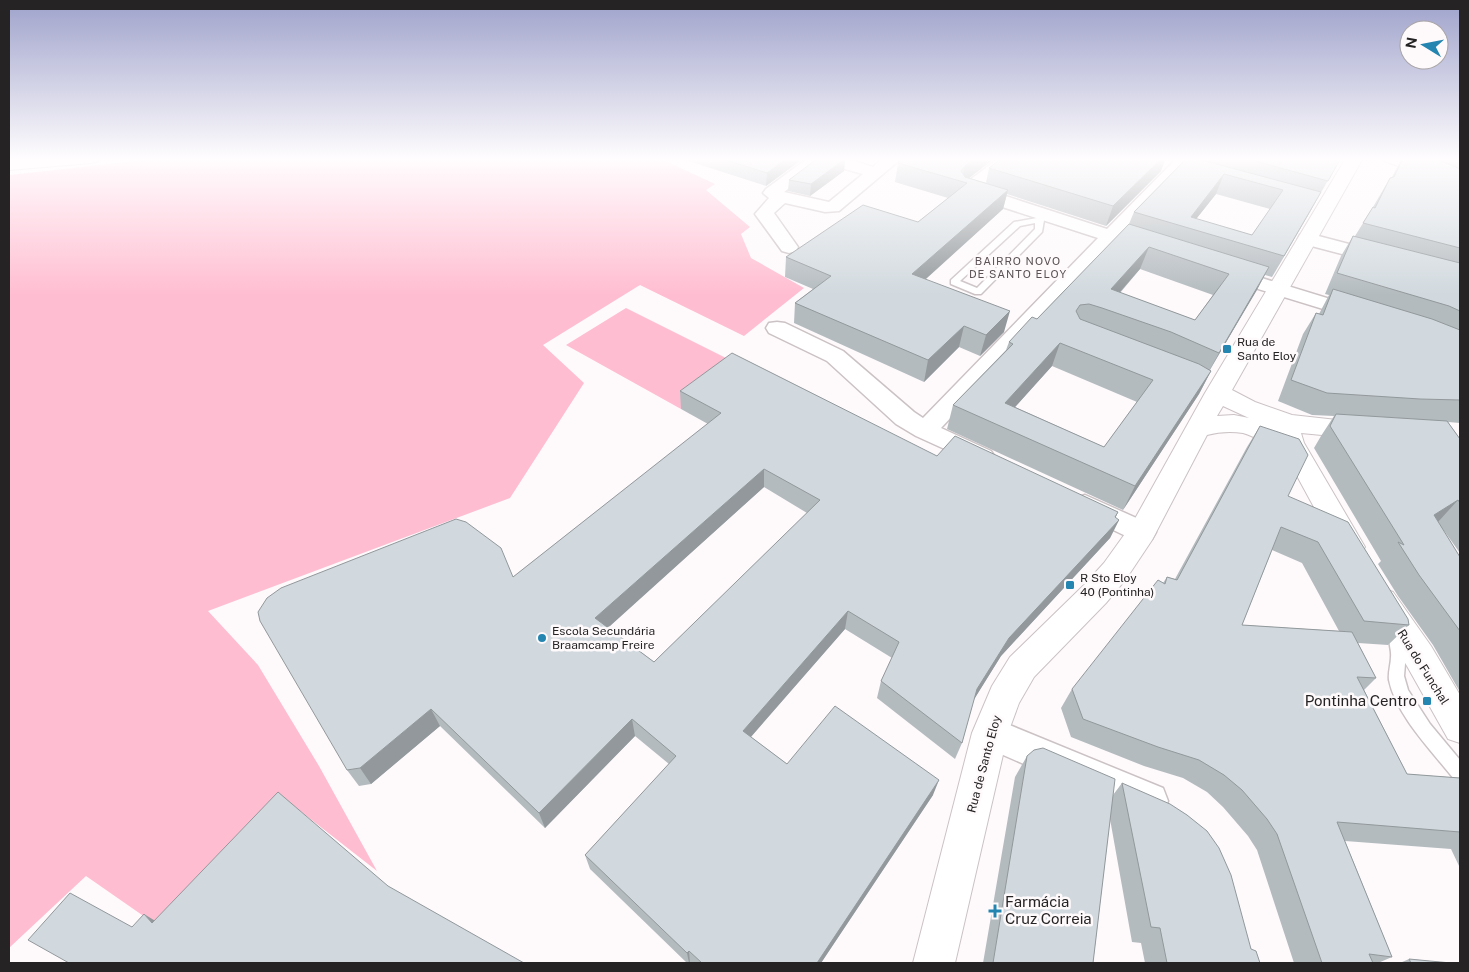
<svg xmlns="http://www.w3.org/2000/svg" width="1469" height="972" viewBox="0 0 1469 972" font-family="'Public Sans',sans-serif">
  <rect width="100%" height="100%" fill="#fefafc"/>
  <path fill="#ffbdd1" d="M164,158h486l18,4 47,22 -9,6 44,37 -9,7 10,24 53,30 -60,48 -104,-51 -97,60 41,38 -74,115 -302,113 50,54 61,101 58,105 -96,-75 -126,128 -69,-48 -77,72v-773z
    M626,308l114,57 -59,44 -115,-64z"/>
  <g fill="none" stroke-linecap="round" stroke-linejoin="round">
    <g stroke="#cbc2c4" stroke-width="3">
      <path id="lane" d="M1044,212l4,3 -4,5 -2,12 -61,62h-6l-24,-10v-4l63,-58 23,-4zM1035,223v6l-58,59 -17,-7 60,-55z
        M1396,633l5,2 5,17 -2,24 4,14 22,34 30,36v21l-6,-2c-22,-28 -58,-64 -65,-99 -1,-8 2,-16 2,-23 1,-8 -4,-16 0,-22z"/>
    </g>
    <g stroke="#cbc2c4" stroke-width="3">
      <path id="street" d="M808,158h36l29,9 10,-9h19l-63,53 -14,1 -40,-9 -11,10 24,34 -2,4 -7,2 -7,-2 -27,-37 14,-16 -6,-5 3,-4zM823,163l40,11 -34,28 -45,-10z
        M999,158h19l-37,30 126,41 70,-71h18l-72,76 33,10 2,4 -2,4 -7,2 -35,-11 -173,185 50,23 4,6 -4,6 -9,3 -66,-30 -20,-12 -69,-63 -58,-28 -3,-5 3,-5 8,-1 8,1 58,28 71,61 9,6 175,-180 -136,-44 -3,-4 3,-4z
        M1383,158h24l29,11 24,12v12l-36,-18 -39,-14z
        M1307,233l80,21 3,4 -3,4 -7,2 -80,-21 -2,-4 2,-4z
        M1226,267l140,43 3,4 -3,4 -7,2 -140,-43 -3,-4 3,-4z
        M1085,495l67,30 4,7 -4,7 -10,3 -10,-3 -56,-27 -4,-7 4,-7z
        M990,717l173,71 5,13 -5,13 -13,5 -172,-75 -5,-11 5,-11z"/>
    </g>
    <g stroke="#cbc2c4" stroke-width="2">
      <path id="secondary" d="M26,158h73l-2,4 -6,1 -82,7v-10z
        M1346,158h17l-131,232 23,12 37,13 81,9 4,6 -4,6 -9,3 -63,-6 3,10 61,104 -5,8 -10,3 -10,-3 -62,-114c-15,4 -21,-4 -35,-8 -12,-2 -25,-1 -36,2l-55,105 -26,39 -20,24 -72,74 -15,26 -11,30 -53,230h-42l59,-230 20,-47 18,-29 74,-72 20,-22 28,-39 73,-131zM1223,406l26,12 -15,-3 -17,1z
        M1382,588l11,4 38,54 29,49v48l-12,-4 -41,-73 -41,-65 5,-9z"/>
    </g>
    <use href="#lane" fill="#fff" fill-rule="evenodd"/>
    <use href="#street" fill="#fff" fill-rule="evenodd"/>
    <use href="#secondary" fill="#fff" fill-rule="evenodd"/>
  </g>
  <path fill="#b4bbbf" fill-rule="evenodd" d="M679,158h125l-38,28z
    M995,158l-26,20 17,5 3,-15 172,3 -55,55 -99,-32 -4,15 -77,70 78,53 -24,24 -21,-9 -35,35 -130,-59 1,-20 18,-14 -28,-12 1,-20 132,-35 30,-24 -53,-16 3,-19z
    M1187,158h154l-69,119 -7,-2 -55,95 1,1 -12,23 -76,116 -176,-81 6,-24 53,-55 3,-8 28,-23 92,-95 5,-12zM1216,194l54,15 -18,26 -56,-16zM1140,269l73,26 -18,25 -75,-27zM1052,366l85,36 -33,45 -89,-40z
    M1402,158h58v265l-12,-1 12,17v114l-18,-25 18,29v135l-27,-47 -35,-49 -20,-32 3,-3 -67,-113 7,-12 13,-20 -22,-1 -34,-14 25,-67 13,-21 3,1 10,-19 -4,-1 16,-38 12,-20h2l18,-29 17,-29 2,-1z
    M845,159l-1,12 -34,25 -22,-5 1,-11z
    M680,391l257,65 181,56 -3,6 4,2 -9,18 -109,118 -27,43 -12,44 -7,16 -78,-61 4,-17 11,-23 -47,-29 -94,108 36,27 146,31 -112,168h-134l-97,-94 -5,-14 84,-91 -34,-28 -90,92 -105,-102 -69,58 -12,2 -12,-16 166,-193 195,-153 -27,-15zM764,487l43,26 -153,149 -46,-35z
    M1260,426l28,70 121,129 -21,20 -30,-2 18,35 -12,12 43,84 53,4v90l-9,-19 -106,-8 47,116 -14,6h-84l-37,-113 -9,-14 -25,-29 -16,-15 -24,-14 -39,-12 -73,-29 -10,-29 11,-19 91,-106 4,-6 8,2 72,-132zM1272,550l30,13 37,68 -97,-6z
    M1027,756l86,39 9,-12 129,166 9,14h-115l-4,-20 -9,-1 -22,-123 -17,144h-110l32,-186z
    M1409,959l42,4h-51z"/>
  <path fill="#92989b" d="M787,158h17l-38,28 1,-13z
    M975,158h20l-31,24h-3l4,-16z
    M1162,158h4l-5,13 -55,55 7,-20z
    M845,159l-1,12 -34,25 1,-12z
    M1224,174l-8,20 -27,34 2,-11z
    M1008,190l-5,19 -94,85 3,-20z
    M1321,192l-11,20 -38,65 12,-21z
    M1149,247l-9,22 -35,40 6,-20z
    M1269,267l-12,23 -51,86 13,-23z
    M1010,311l-6,21 -24,24 6,-21z
    M964,326l-5,21 -35,35 4,-22z
    M1060,343l-8,23 -54,60 7,-23z
    M1211,371l-12,23 -76,116 12,-24z
    M764,469v18l-165,149 -4,-18z
    M1458,500l-20,22 -4,-7z
    M1118,512l-9,19 10,-11 -9,18 -109,118 -31,50 7,-17 32,-51 106,-121z
    M848,611l-3,18 -103,118 1,-16z
    M431,709l9,17 -69,58 -11,-16z
    M632,719l3,17 -90,92 -6,-15z
    M939,780l-6,15 -112,168h-4z
    M144,914l26,16 -18,-7z
    M689,951l1,12h-1l-2,-10z"/>
  <path fill="#d1d9de" stroke="#92989b" fill-rule="evenodd" d="M720,158h67l-20,15z
    M818,158h23l4,1 -34,25 -22,-4z
    M903,158h72l-10,8 -4,5 4,6 43,13 -96,84 98,37 -24,24 -22,-9 -36,34 -133,-57 36,-27 -45,-19 77,-52 55,17 49,-39 -69,-20z
    M1002,158h160l-49,48 -124,-38z
    M1187,158h7l127,34 -37,64 -150,-44zM1224,174l59,16 -31,45 -61,-18z
    M1244,158h97l-13,23z
    M1403,158h31l26,11v79l-97,-25 10,-16 2,1 15,-30 4,-1z
    M1129,224l140,43 -50,86 -48,-21 -69,-24 -13,-4 -9,1 -4,6 4,8 119,45 12,7 -76,115 -182,-81 60,-61 -4,-2 23,-25 5,2zM1149,247l80,27 -34,46 -84,-31zM1060,343l93,37 -49,67 -99,-44z
    M1353,236l107,27v48l-11,-5 -112,-33z
    M1333,289l99,30 28,11v70l-40,-1 -93,-6 -36,-13 25,-67 7,2z
    M732,353l205,103 18,-20 163,76 -3,5 4,3 -110,118 -32,51 -15,54 -81,-62 18,-39 -51,-31 -105,120 44,33 48,-58 104,74 -122,183h-115l-13,-12 -2,2 -102,-98 91,-99 -44,-37 -93,94 -108,-104 -71,59 -13,2 -87,-149 -2,-9 9,-14 14,-10 175,-69 10,3 35,26 12,29 208,-164 -41,-22zM764,469l56,31 -166,162 -59,-44z
    M1336,414l111,7 13,18v64l-2,-3 -24,15 26,42v74l-41,-56 -21,-33 6,3 -74,-119z
    M1260,426l39,13 9,16 -20,41 60,26 60,97 1,6 -45,-4 -46,-79 -37,-15 -39,98 110,7 24,46 -19,-1 50,97 53,4v54l-123,-10 55,135 -23,-3 4,9h-51l-45,-129 -10,-15 -25,-29 -18,-15 -25,-15 -41,-13 -75,-28 -11,-30 86,-109 7,4 2,-7 10,3z
    M1043,748l72,31 -22,184h-100l34,-207 7,-6z
    M1122,783l48,21 17,11 20,16 12,17 12,27 20,74 5,2 4,12h-93l-7,-35 -9,-1z
    M278,792l110,94 136,77h-455l-41,-23 42,-47 62,34 12,-13 8,9z
    M1409,959l42,4h-40z"/>
  <linearGradient id="sky" x2="0" y2="1"><stop stop-color="#9fa2cb"/><stop offset="0.54" stop-color="#fffdfe"/><stop offset="1" stop-color="#fffdfe" stop-opacity="0"/></linearGradient>
  <rect width="1469" height="295" fill="url(#sky)"/>
  <g fill="#2385b0" stroke="#fefafc" stroke-width="2">
    <rect x="1222" y="344" width="10" height="10" rx="2.5"/>
    <rect x="1065" y="580" width="10" height="10" rx="2.5"/>
    <circle cx="542" cy="638" r="5"/>
    <rect x="1422" y="696" width="10" height="10" rx="2.5"/>
    <path d="M992.5 903.5h5v5h5v5h-5v5h-5v-5h-5v-5h5z"/>
  </g>
  <g text-anchor="middle" stroke-width="5" stroke-linejoin="round" paint-order="stroke">
    <g font-size="11" letter-spacing="1" fill="#5a5255" stroke="#fefafc">
      <text x="1018" y="265">BAIRRO NOVO<tspan x="1018" dy="13">DE SANTO ELOY</tspan></text>
    </g>
    <g font-size="12" fill="#262324" stroke="#fefafc" text-anchor="start">
      <text x="1237" y="346">Rua de<tspan x="1237" dy="14">Santo Eloy</tspan></text>
      <text x="1080" y="582">R Sto Eloy<tspan x="1080" dy="14">40 (Pontinha)</tspan></text>
      <text x="552" y="635">Escola Secundária<tspan x="552" dy="14">Braamcamp Freire</tspan></text>
    </g>
    <g font-size="12" fill="#262324" stroke="#fefafc">
      <text transform="translate(1423 667) rotate(58)" y="4">Rua do Funchal</text>
      <text transform="translate(984 764) rotate(-75)" y="4">Rua de Santo Eloy</text>
    </g>
    <g font-size="15" fill="#262324" stroke="#fefafc" text-anchor="end">
      <text x="1417" y="706">Pontinha Centro</text>
      <text x="1005" y="907" text-anchor="start">Farmácia<tspan x="1005" dy="17">Cruz Correia</tspan></text>
    </g>
  </g>
  <rect width="1469" height="972" fill="none" stroke="#262324" stroke-width="20"/>
  <g transform="translate(1424 45) rotate(280)"><circle r="24" fill="#fefafc" stroke="#a8a4a6"/>
  <path d="M0-4L9 19L0 12L-9 19Z" fill="#2385b0"/>
  <text y="-8" font-size="14" font-weight="bold" text-anchor="middle" fill="#262324">N</text>
  </g>
</svg>
